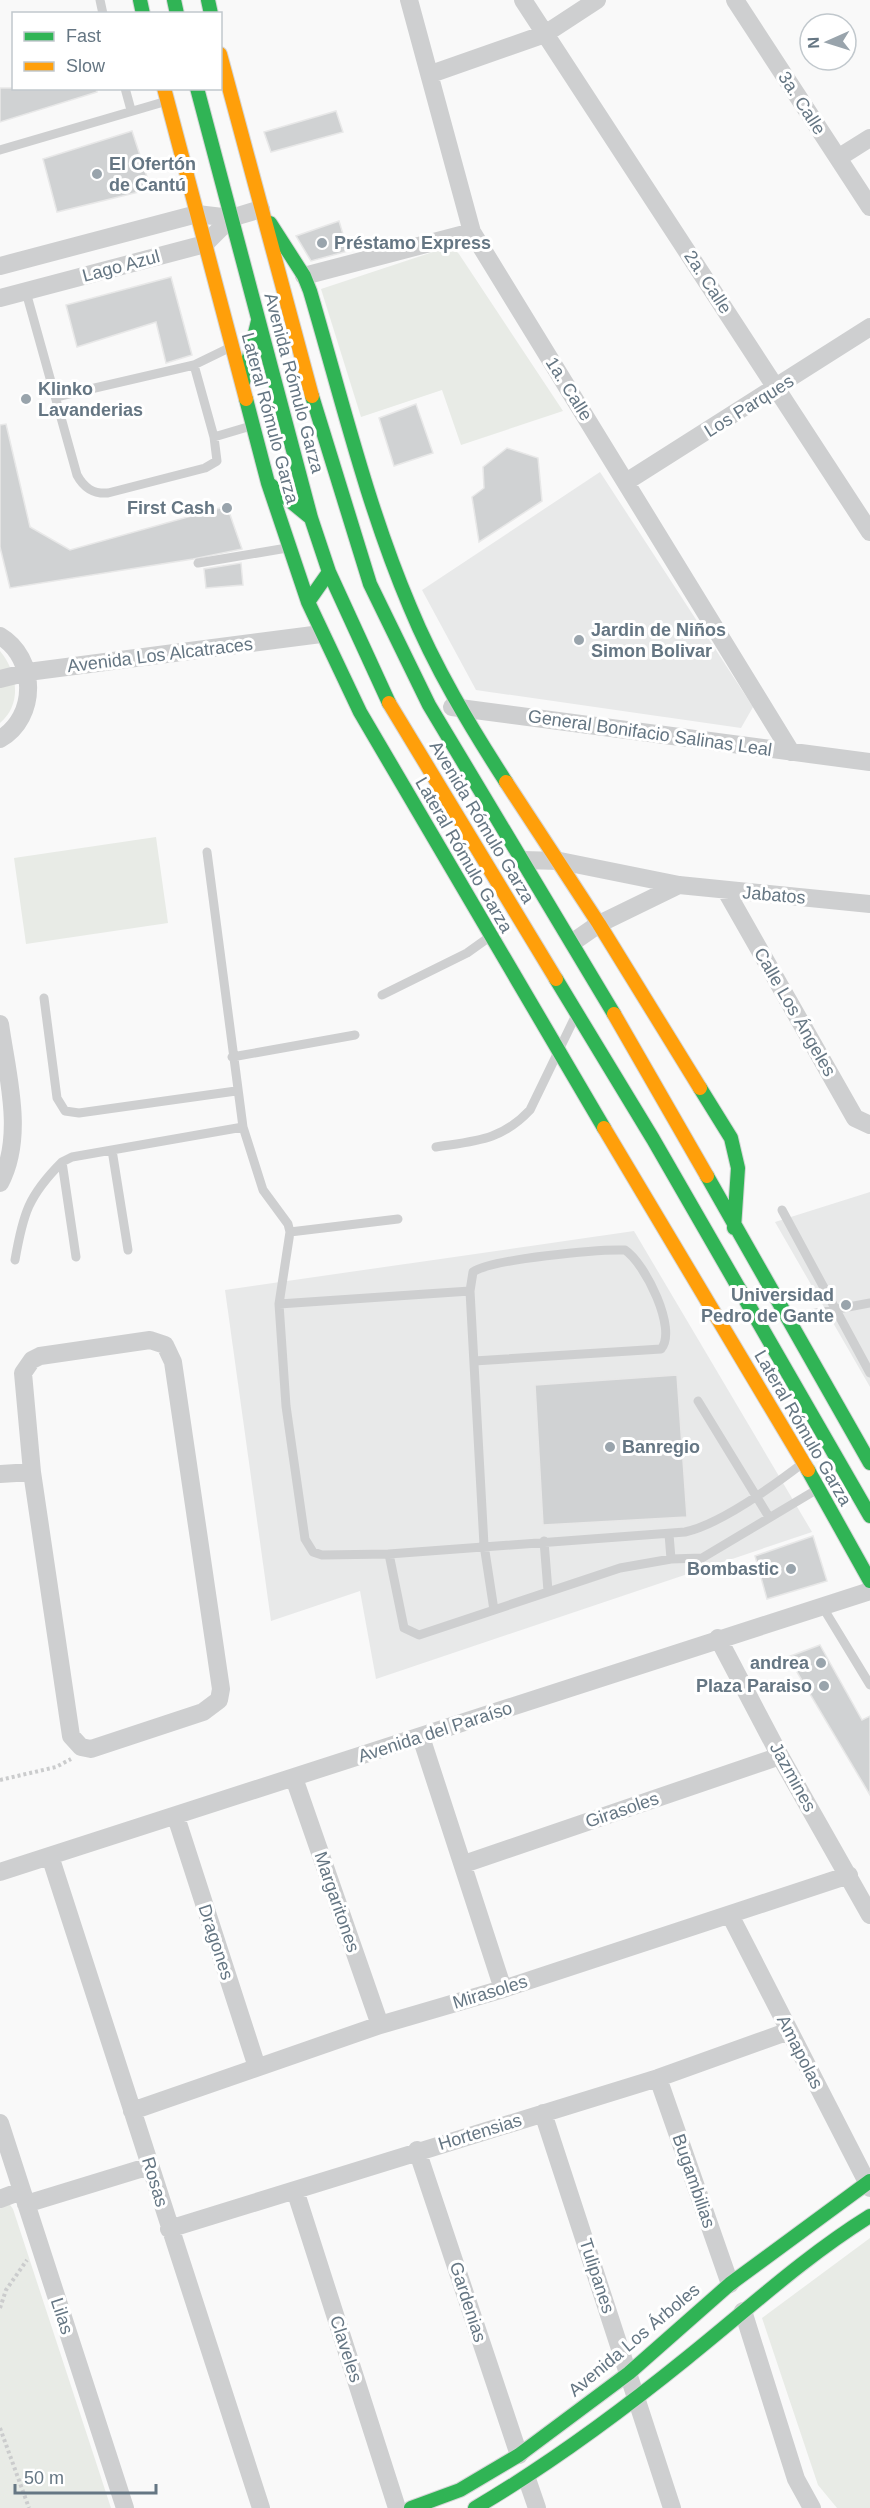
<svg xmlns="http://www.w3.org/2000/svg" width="870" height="2508" viewBox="0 0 870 2508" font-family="Arial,sans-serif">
  <rect width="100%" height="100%" fill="#f9f9f9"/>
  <path fill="#e8e9e9" d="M600,472l153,235 -12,21 -265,-38 -54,-100z
    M870,1192v195l-95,-165z
    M634,1231l178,301 -436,147 -16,-88 -89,30 -46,-331z"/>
  <path fill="#e8ebe6" d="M451,246l8,8 104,157 -102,34 -19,-55 -81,27 -40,-128z
    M0,651c17,20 23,53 0,72z
    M156,837l12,86 -142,21 -12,-86z
    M8,2202l5,7 98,299h-111v-303z
    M870,2238v270h-33l-19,-23 -56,-167z"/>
  <path fill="#d0d2d3" stroke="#e8e8e8" stroke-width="1.5" d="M0,88h96l1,4 -97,30z
    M336,111l7,21 -72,20 -7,-20z
    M132,131l19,58 -94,23 -14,-53z
    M339,221l9,30 -37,10 -15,-25z
    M171,277l21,78 -26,8 -10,-41 -79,25 -11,-42z
    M416,404l17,49 -39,13 -15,-48z
    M6,424l24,103 40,23 157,-44 15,43 -49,10 -183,29 -10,-41v-122z
    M507,448l31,10 4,43 -63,41 -7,-45 12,-9 -1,-21z
    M241,563l2,22 -37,3 -2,-19z
    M677,1375l10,142 -144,8 -8,-140z
    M813,1536l14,45 -60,18 -12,-43z
    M820,1645l42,75 8,-4v79l-82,-138z"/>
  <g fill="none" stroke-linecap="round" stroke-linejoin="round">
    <g stroke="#d5d6d7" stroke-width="16">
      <path id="fast" d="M140,0l3,14
        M174,0l3,14
        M208,0l3,14
        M197,88l114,430 18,54 60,131
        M270,223l34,53 6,15c31,105 57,215 100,316 25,61 60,119 96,175
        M243,382l15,-61
        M312,396l58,188 59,121 185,309
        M246,399l22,84 40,119 52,110 244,416
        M268,483l43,35
        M308,602l21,-30
        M556,979l97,160 217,377
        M700,1088l31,50 7,30 -4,60
        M707,1176l163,287
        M808,1470l62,111
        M411,2508l49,-18 59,-35 110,-82 101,-89 140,-103
        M475,2508c75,-44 144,-95 212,-150 60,-48 117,-101 183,-142"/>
    </g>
    <g stroke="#d5d6d7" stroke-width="16">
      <path id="slow" d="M220,54l92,342
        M164,88l82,311
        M389,703l167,276
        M506,782l93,142 101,164
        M614,1014l93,162
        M604,1128l204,342"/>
    </g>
    <path stroke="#cbcccd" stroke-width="4" stroke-dasharray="3 3" stroke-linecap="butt" d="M0,1780l56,-13 15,-8
      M0,2308l6,-18 21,-30
      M0,2428l29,80"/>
    <path stroke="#cecfd0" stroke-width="9" d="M100,0l3,14
      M125,88l6,22
      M0,150l167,-49
      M26,292l51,183c7,13 16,19 31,18l97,-25 12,-7 -3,-24
      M194,365l37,-18
      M56,397l138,-32 20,72 37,-11
      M198,563l89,-15
      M207,852l36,275
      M382,995l85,-42 21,-15
      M44,998l13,100 8,13 14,2 157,-22
      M232,1057l123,-22
      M436,1147c39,-6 65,-6 94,-37l44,-91
      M112,1150l16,100
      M782,1210l88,163
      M290,1232l108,-13
      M76,1257l-14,-95 10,-5 171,-30 20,63 25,34 2,8 -11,72
      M15,1260c8,-46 13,-64 47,-98
      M470,1291l-191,13 7,102 19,133 8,13 9,3 67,-1 296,-22c36,-8 88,-46 118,-69
      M790,1318l80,-15
      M474,1361l187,-12c17,-19 -16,-86 -36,-99 -25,-1 -134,9 -152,22l-3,19 14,254 10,65
      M698,1401l71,116
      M669,1534l2,25
      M544,1541l4,50
      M389,1554l15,74 15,7 201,-67 51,-9 31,-1 114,-68
      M822,1606l48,79"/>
    <path stroke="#cecfd0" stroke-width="18" d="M409,0l63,232 319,520
      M523,0l347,532
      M735,0l135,207
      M431,74l114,-40 52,-34
      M838,158l32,-20
      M0,266l197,-52 34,4 30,-9
      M304,276l168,-44
      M0,298l205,-54 26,-26
      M626,482l244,-155
      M0,636c37,22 38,81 0,103
      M0,679l28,-7 293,-38
      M452,707l418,55
      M522,860l38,1 119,24 191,19
      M726,891l129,227 15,7
      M573,942l26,-18 80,-39
      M0,1024c7,50 25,112 0,159
      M150,1340l15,5 8,17 48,327 -2,11 -16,12 -112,37 -10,-2 -10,-11 -39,-264 -9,-99 9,-13 8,-4z
      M0,1474l32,-2
      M718,1638l62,118 90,159
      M421,1737l82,252
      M294,1778l86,247
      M176,1817l81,250
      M50,1856l211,652
      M464,1864l316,-108
      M0,1872l870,-281
      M730,1915l140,273
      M658,2078l72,206
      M132,2111l248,-86 123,-36 346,-114
      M543,2113l129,395
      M0,2123l125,385
      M417,2150l102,305
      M295,2190l102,318
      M0,2199l21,-8
      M26,2204l124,-38
      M169,2229l489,-151 131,-47
      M743,2311l53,168 16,29
      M527,2479l10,29"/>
    <use href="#fast" stroke="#30b455" stroke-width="14"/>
    <use href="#slow" stroke="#ff9f0a" stroke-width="14"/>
  </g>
  <g fill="#99a4ac" stroke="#fff" stroke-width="2">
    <circle cx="97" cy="174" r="6"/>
    <circle cx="322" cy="243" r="6"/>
    <circle cx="26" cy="399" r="6"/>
    <circle cx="227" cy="508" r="6"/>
    <circle cx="579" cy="640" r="6"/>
    <circle cx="846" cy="1305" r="6"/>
    <circle cx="610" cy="1447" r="6"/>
    <circle cx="791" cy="1569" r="6"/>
    <circle cx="821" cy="1663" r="6"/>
    <circle cx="824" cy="1686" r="6"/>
  </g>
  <g text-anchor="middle" stroke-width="6" stroke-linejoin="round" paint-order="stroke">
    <g font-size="18" fill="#657683" stroke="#fff">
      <text transform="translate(802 103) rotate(57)" y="6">3a. Calle</text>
      <text transform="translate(121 266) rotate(-15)" y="6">Lago Azul</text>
      <text transform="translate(708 282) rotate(57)" y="6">2a. Calle</text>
      <text transform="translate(294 383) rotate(75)" y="6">Avenida Rómulo Garza</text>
      <text transform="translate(569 389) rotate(58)" y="6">1a. Calle</text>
      <text transform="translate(749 406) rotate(-32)" y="6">Los Parques</text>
      <text transform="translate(270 418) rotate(75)" y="6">Lateral Rómulo Garza</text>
      <text transform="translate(160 655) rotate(-7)" y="6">Avenida Los Alcatraces</text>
      <text transform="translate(650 733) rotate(8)" y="6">General Bonifacio Salinas Leal</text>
      <text transform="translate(482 822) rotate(59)" y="6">Avenida Rómulo Garza</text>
      <text transform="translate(464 855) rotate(60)" y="6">Lateral Rómulo Garza</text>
      <text transform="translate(774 895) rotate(5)" y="6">Jabatos</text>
      <text transform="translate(795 1012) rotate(60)" y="6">Calle Los Ángeles</text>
      <text transform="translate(803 1428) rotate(60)" y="6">Lateral Rómulo Garza</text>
      <text transform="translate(435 1732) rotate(-18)" y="6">Avenida del Paraíso</text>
      <text transform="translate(793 1777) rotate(61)" y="6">Jazmines</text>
      <text transform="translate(622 1810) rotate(-19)" y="6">Girasoles</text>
      <text transform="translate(337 1902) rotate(71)" y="6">Margaritones</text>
      <text transform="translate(216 1942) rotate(72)" y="6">Dragones</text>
      <text transform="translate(490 1992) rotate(-17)" y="6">Mirasoles</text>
      <text transform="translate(800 2052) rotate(63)" y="6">Amapolas</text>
      <text transform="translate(480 2132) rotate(-17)" y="6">Hortensias</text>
      <text transform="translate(694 2181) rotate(71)" y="6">Bugambilias</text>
      <text transform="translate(155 2182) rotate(73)" y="6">Rosas</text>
      <text transform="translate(597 2276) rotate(72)" y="6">Tulipanes</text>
      <text transform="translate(468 2302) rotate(72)" y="6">Gardenias</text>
      <text transform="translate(62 2316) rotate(72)" y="6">Lilas</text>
      <text transform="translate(634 2340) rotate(-40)" y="6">Avenida Los Árboles</text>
      <text transform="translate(346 2349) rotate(72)" y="6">Claveles</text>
    </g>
    <g font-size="18" font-weight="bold" fill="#657683" stroke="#fff" text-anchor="start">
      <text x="109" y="170">El Ofertón<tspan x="109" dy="21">de Cantú</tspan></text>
      <text x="334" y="249">Préstamo Express</text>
      <text x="38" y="395">Klinko<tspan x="38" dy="21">Lavanderias</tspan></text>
      <text x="215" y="514" text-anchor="end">First Cash</text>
      <text x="591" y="636">Jardin de Niños<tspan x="591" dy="21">Simon Bolivar</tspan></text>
      <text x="834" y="1301" text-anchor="end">Universidad<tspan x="834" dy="21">Pedro de Gante</tspan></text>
      <text x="622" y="1453">Banregio</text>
      <text x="779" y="1575" text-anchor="end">Bombastic</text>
      <text x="809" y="1669" text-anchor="end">andrea</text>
      <text x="812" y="1692" text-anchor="end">Plaza Paraiso</text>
    </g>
  </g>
  <rect x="12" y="12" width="210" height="78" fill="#ffffff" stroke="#c1c8cd" stroke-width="1.5"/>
  <rect x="24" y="32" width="30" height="9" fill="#30b455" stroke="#c1c8cd" stroke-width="1.5"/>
  <text x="66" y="42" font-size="18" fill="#657683">Fast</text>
  <rect x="24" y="62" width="30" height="9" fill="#ff9f0a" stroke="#c1c8cd" stroke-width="1.5"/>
  <text x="66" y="72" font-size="18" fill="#657683">Slow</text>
  <g transform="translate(828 42) rotate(267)"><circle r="28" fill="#ffffff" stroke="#c1c8cd" stroke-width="1.5"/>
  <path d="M0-4.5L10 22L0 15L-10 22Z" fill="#99a4ac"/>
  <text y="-9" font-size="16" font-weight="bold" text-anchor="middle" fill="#657683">N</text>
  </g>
  <path d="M15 2484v9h141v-9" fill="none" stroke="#657683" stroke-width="3"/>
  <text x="24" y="2484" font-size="18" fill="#657683" stroke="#ffffff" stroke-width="4.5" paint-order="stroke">50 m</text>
</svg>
